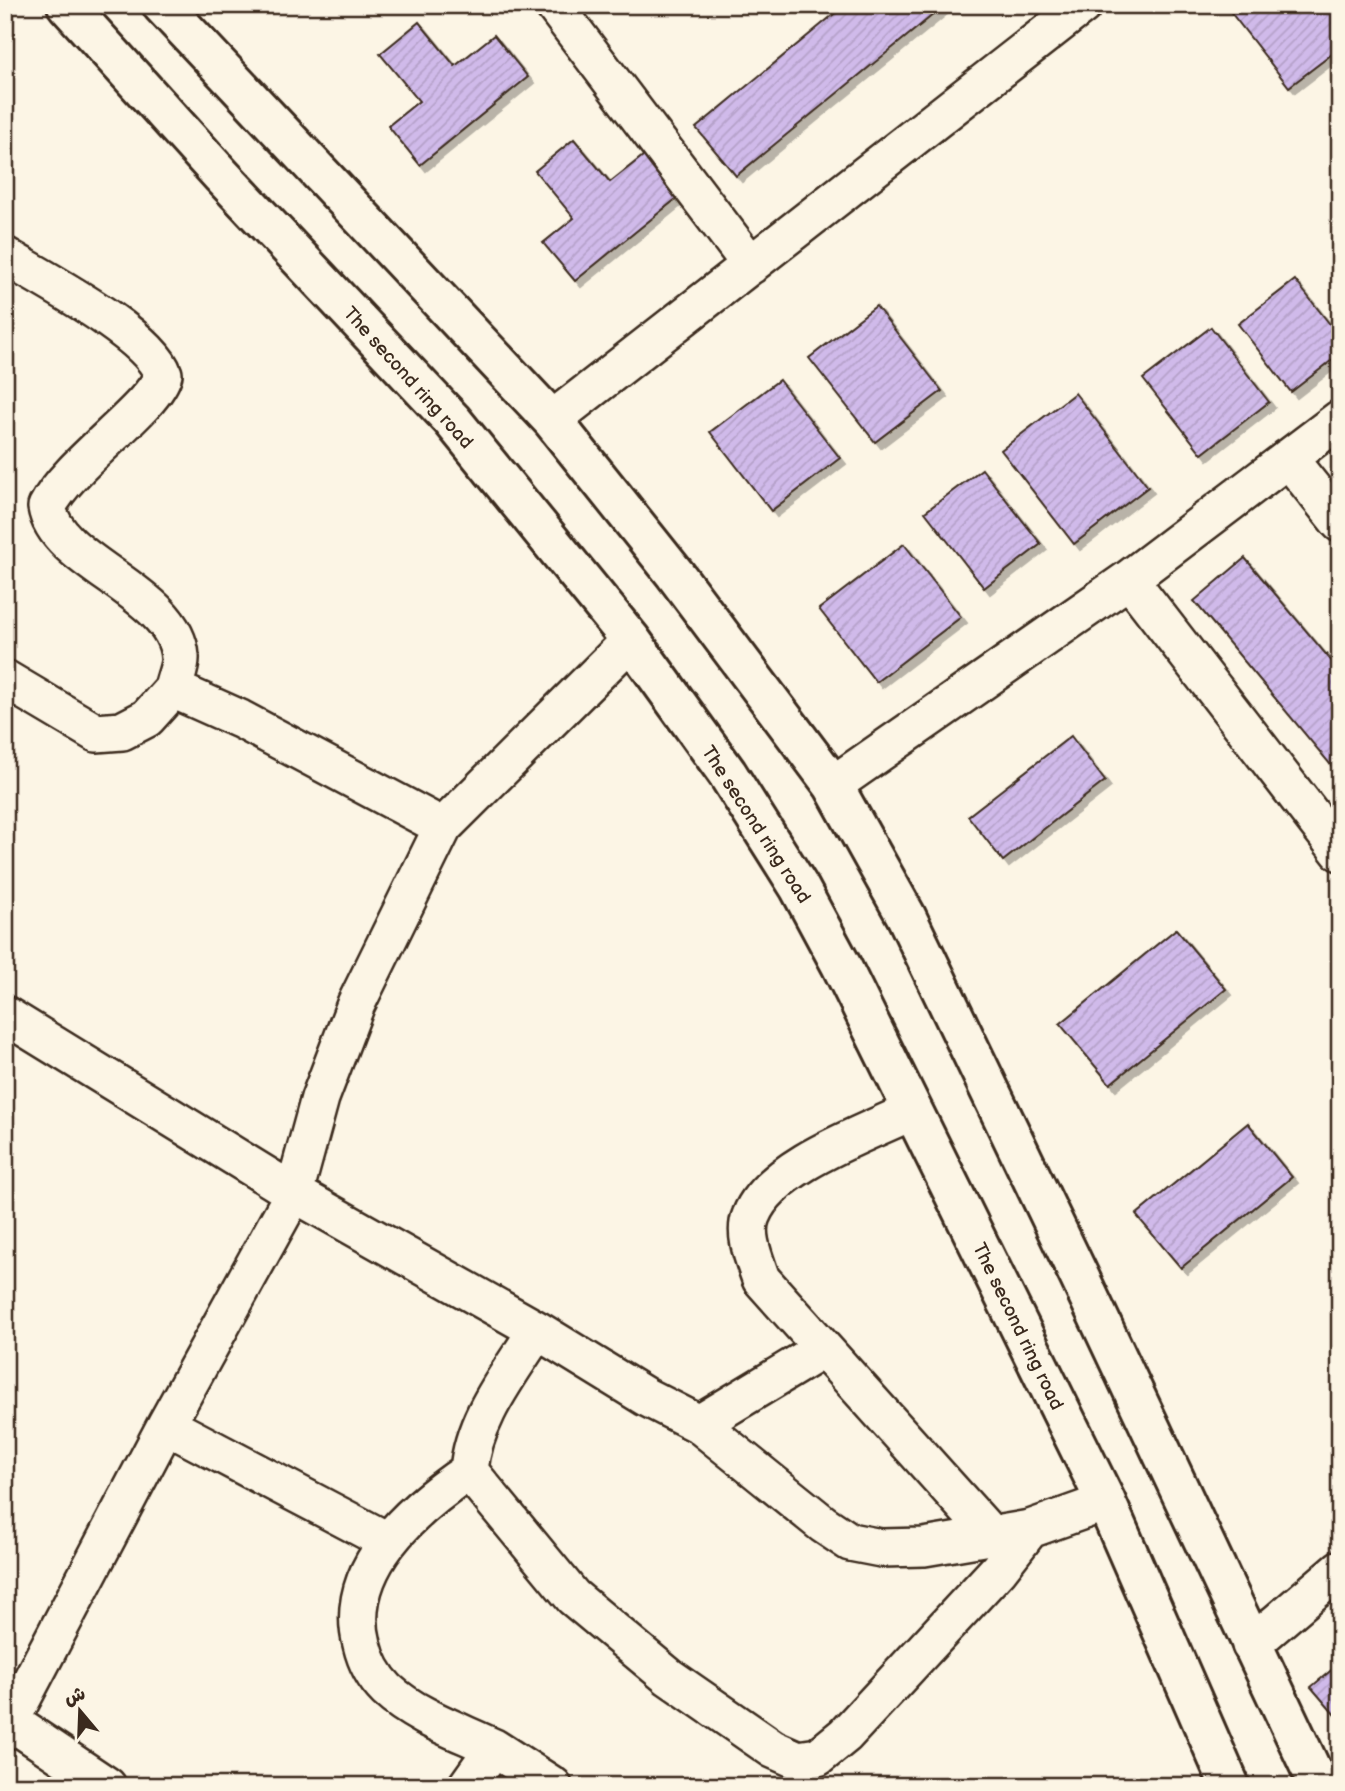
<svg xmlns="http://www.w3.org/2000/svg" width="1345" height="1791" viewBox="0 0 1345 1791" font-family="'Balsamiq Sans','Playpen Sans Arabic',sans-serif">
  <defs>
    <pattern id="building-hatch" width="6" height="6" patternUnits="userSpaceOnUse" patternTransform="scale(1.75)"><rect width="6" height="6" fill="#d0baea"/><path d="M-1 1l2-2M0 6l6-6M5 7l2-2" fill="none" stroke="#b4a0c8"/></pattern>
    <filter id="shadow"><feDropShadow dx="6" dy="6" stdDeviation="0" flood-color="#0004"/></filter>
  </defs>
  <rect width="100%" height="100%" fill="#fcf5e5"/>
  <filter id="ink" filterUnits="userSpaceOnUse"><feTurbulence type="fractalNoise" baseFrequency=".0143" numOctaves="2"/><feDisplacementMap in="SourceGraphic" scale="14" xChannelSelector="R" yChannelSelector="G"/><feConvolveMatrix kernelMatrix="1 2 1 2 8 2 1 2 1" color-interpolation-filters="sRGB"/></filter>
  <g filter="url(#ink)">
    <path fill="url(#building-hatch)" stroke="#3b2a1e" stroke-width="2" filter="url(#shadow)" d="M845,5h100l-209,171 -40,-48z
      M1225,5h108l7,9v34l-51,39z
      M419,22l36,44 39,-31 34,42 -108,88 -32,-39 31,-25 -39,-47z
      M574,139l36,43 38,-30 34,42 -107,87 -32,-38 31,-25 -39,-47z
      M1295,280l45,57v17l-49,38 -53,-68z
      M876,306l66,85 -67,51 -66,-84z
      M1211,327l58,75 -67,52 -59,-75z
      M779,380l61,78 -69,53 -61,-79z
      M1075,393l73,94 -74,57 -73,-94z
      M982,469l59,75 -57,44 -59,-76z
      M904,544l57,73 -85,65 -57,-73z
      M1245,558l95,113v105l-146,-175z
      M1071,736l34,45 -102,80 -35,-45z
      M1176,929l50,60 -116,95 -50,-60z
      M1248,1123l44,54 -111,91 -45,-53z
      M1340,1663v58l-29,-34z"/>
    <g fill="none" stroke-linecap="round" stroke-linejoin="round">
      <g stroke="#3b2a1e" stroke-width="42">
        <path id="minor" d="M554,5l197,260
          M5,256c38,23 144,78 158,118 -8,33 -94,89 -116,133 9,57 129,85 133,150 1,9 -5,22 -7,32
          M552,420l531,-415
          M1288,458l52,65
          M1129,579l211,273
          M5,679l91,54 26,-2 25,-13 26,-29 67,30 203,108
          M833,785l296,-206 211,-160
          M5,1015l289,178 243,137 109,67 53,27 124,100 27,18 31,6 43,-1 106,-18 76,-27
          M912,1111c-46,22 -142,55 -161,105 -8,19 4,45 10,63l230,256
          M537,1330c-27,44 -64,88 -68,141l104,126 96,80 104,72 25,11 20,-3 27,-22 154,-166 31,-40
          M699,1424l124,-75
          M166,1425l221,116
          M469,1471c-55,37 -127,97 -107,173 4,17 12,33 25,46 29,27 72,41 107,58
          M1251,1645l89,-76
          M10,1721l97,65
          M5,1731l161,-306 128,-232 26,-95 36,-94 87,-177 188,-187
          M467,1786l27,-38 59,38"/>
      </g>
      <g stroke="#3b2a1e" stroke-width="44">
        <path id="major" d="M67,5l154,170 231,245 179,220 96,133 72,114 42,78 265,537 124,284
          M162,5l390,415 123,154 158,211 73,131 173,360 240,510"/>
      </g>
      <use href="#minor" stroke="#fcf5e5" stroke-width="37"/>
      <use href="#major" stroke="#fcf5e5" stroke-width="38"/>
    </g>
  </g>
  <g text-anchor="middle" stroke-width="5" stroke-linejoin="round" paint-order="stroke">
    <g font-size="19" fill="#3b2a1e" stroke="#fcf5e5">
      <text transform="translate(409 377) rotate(48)" y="7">The second ring road</text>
      <text transform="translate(757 824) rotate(57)" y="7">The second ring road</text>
      <text transform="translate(1019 1326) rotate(64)" y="7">The second ring road</text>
    </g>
  </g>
  <rect width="1345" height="1791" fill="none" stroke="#fcf5e5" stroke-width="28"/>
  <rect x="14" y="14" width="1317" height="1763" fill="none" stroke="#3b2a1e" stroke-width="2.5" filter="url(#ink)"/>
  <g transform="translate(80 1711) rotate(341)" stroke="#fcf5e5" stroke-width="5" paint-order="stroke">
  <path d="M0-5L12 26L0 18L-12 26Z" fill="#3b2a1e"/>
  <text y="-10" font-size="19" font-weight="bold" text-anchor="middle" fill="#3b2a1e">ش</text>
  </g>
</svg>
